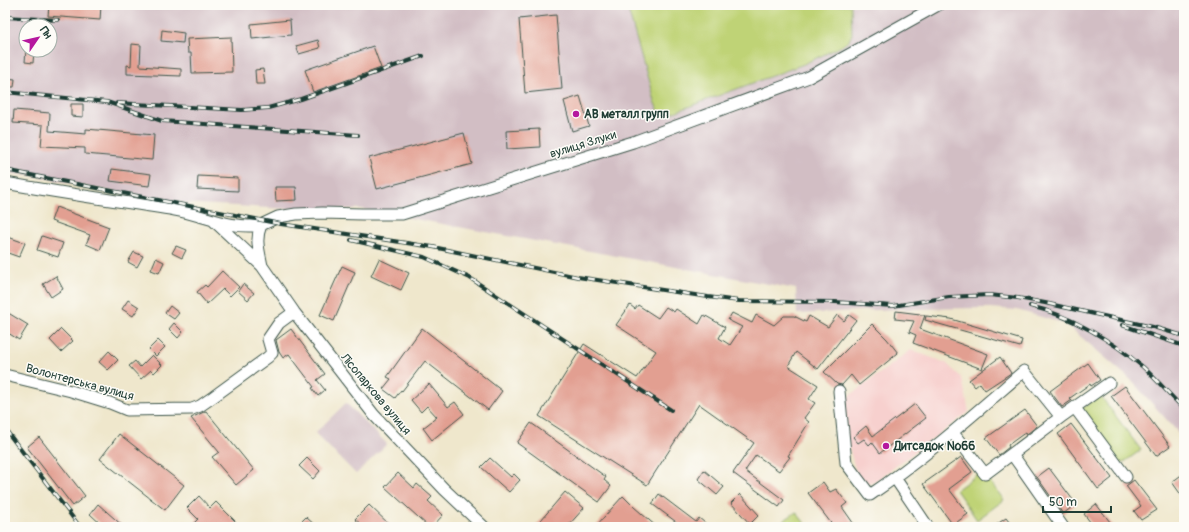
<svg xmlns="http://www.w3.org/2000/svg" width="1189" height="532" viewBox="0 0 1189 532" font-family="Pangolin,sans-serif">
  <rect width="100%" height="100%" fill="#fdfcf7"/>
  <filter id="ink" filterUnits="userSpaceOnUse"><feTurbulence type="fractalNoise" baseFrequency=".025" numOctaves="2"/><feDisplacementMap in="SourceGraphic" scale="8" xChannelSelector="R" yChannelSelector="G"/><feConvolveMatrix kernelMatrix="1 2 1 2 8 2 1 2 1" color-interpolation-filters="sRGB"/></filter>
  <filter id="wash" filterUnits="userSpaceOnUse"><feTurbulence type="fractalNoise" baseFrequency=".012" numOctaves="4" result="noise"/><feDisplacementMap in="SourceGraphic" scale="16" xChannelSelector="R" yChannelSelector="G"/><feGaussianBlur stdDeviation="0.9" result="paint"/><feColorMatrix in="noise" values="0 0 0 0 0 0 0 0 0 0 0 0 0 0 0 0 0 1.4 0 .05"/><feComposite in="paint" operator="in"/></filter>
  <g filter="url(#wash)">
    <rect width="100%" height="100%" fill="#efe7cc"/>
    <path fill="#f7d0ce" d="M911,350l35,13 16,15 7,34 -92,68 -17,6 -23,-81z"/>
    <path fill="#d2bec4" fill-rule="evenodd" d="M5,5h1179v434l-54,-60 -64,-55 -49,-14 -27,-2 -92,1 -101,5 -1,-25 -435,-80h-73l-125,-7 -124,-25 -34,-4zM26,26h24v24h-24z
      M346,403l41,41 -31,30 -41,-41z"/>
    <path fill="#bfd376" stroke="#6f8855" d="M640,5h211l1,29 -3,7 -9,6 -36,17 -143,53 -7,-16 -27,-95z
      M1100,395l41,55 -21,15 -40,-55z
      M982,471l22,29 -27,20 -21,-30z
      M796,512l12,15h-25v-6z"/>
    <g id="blocks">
      <path fill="#e29f91" d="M49,5l20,1v-1h32l-1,15 -52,-4z
        M556,15l6,74 -37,4 -6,-74z
        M290,20l1,15 -39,4 -1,-15z
        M162,30l22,3 -1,10 -22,-2z
        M231,37l1,35 -40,1 -1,-20h-3l-1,-14z
        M318,40l2,8 -21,6 -3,-8z
        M132,44l9,1 -1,21 41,3v7l-54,-2v-9l4,1z
        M373,46l8,22 -68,24 -8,-22z
        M26,50h8l-1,13 -8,-1z
        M263,69l2,15h-9l-1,-14z
        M5,78l10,1 -1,8h-9z
        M580,96l9,30 -17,5 -8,-30z
        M71,104h12v13l-12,-1z
        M14,110l36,3 -1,18 37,3v-5l68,6 -2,25 -67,-6v-6l-44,-2 2,-21 -30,-2z
        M539,129l1,18 -33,2 -1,-18z
        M464,133l8,31 -95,25 -8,-31z
        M112,169l39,5 -2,12 -39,-5z
        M198,176l40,2v13l-41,-2z
        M275,187h21l1,13 -21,1z
        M56,207l53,20 -9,23 -14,-6 4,-9 -39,-14z
        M5,236l20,7 -6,14 -14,-5z
        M42,236l21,7 -5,14 -21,-7z
        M176,246l10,4 -4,8 -10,-5z
        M134,252l9,4 -6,11 -9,-5z
        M156,258l8,4 -5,11 -8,-3z
        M379,259l30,14 -8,17 -30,-14z
        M342,266l13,6 -21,49 -14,-6z
        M222,271l17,16 -9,9 -7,-7 -16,15 -10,-12 8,-7 2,2z
        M56,276l7,13 -12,8 -8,-13z
        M243,284l11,9 -6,7 -10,-9z
        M128,300l11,7 -6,9 -11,-7z
        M630,305l5,4 3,-4 20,13 8,-11 8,5 2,-3 23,15 5,-9 21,12 -6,11 11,7 12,-18 -14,-7 4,-7 20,10 4,-8 18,10 10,-9h10l12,6 3,-6 19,11 9,-12 7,6 5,-6 7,5 -38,49 -22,-17 -8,14 30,19 -9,14 6,4 -11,15 5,4 -21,34 2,1 -11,14 -23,-16 -11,16 39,29 -5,7 -46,-34 21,-30 -55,-39 -52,81 -108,-69 45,-72 53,34 19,-27 -40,-26z
        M170,306l9,7 -5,6 -9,-6z
        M5,311l23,14 -9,15 -14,-9z
        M896,311l24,3v1h5l-5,14 68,25 -6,15 -69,-26 3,-8 -7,-3 5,-11 -19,-2z
        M926,316l25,3 71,21 -2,7 -95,-27z
        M174,323l9,9 -5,6 -9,-9z
        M872,324l15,15 11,14 -39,32 -8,-10 -9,10 -5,-1 -13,-12z
        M422,328l80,63 -14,19 -63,-49 -23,30 -1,-1 -6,8 -12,-9 8,-10 -4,-2z
        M61,329l12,12 -12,11 -11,-12z
        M291,329l34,45 -8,6 8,10 -7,6 -6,-8 2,-1 -25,-33 -6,4 -4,-6 -3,-12z
        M158,340l7,7 -9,9 -7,-7z
        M109,351l9,9 -10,10 -9,-8z
        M152,355l10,10 -8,8 -3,-3 -10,9 -12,-13 6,-5 5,6z
        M1000,357l11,16 -26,17 -5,-7 -5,4 -6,-7z
        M1088,363l12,17 -9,6 -1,-2 -20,14 2,2 -10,7 -12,-16z
        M429,384l19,23 7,-5 9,12 -32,26 -9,-12 14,-11 -10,-11 -6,6 -10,-12z
        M1125,386l45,60 -14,10 -45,-60z
        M915,404l11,14 -46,35 -8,-11 -3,3 -5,-6 -6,4 -5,-6 13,-11 7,10z
        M1025,410l12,16 -10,8 -1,-2 -18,13 1,2 -10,8 -13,-17z
        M206,411l48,59 -18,15 -24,-28 7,-5 -28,-34z
        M531,423l75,54 -2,3 7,6 -12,16 -82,-59z
        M1071,424l41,54 -14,11 -40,-55z
        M119,434l65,51 -19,25 -65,-51z
        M39,437l46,59 -12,10 -46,-59z
        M961,457l11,15 -23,17 19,25 -15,11 -30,-41z
        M307,458l13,13 -7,8 -14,-13z
        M490,458l21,19 3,-3 6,6 -11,12 -28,-25z
        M1049,468l27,36 -13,10 -26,-37z
        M704,470l20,17 -7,8 -19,-16z
        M398,473l16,15 3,-4 15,13 -4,4 15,14 -11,12h-3l-44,-40z
        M1184,473v26l-12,-17z
        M1134,480l23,30 -16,10 -7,-9 7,-5 -15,-20z
        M823,482l7,10 6,-3 11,14 -5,4 14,20h-22l-26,-34z
        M565,492l19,16 -17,19h-32z
        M659,494l37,28 3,-4 11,9h-27l-31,-23z
        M740,494l19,21 -9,9 -19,-21z
        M199,496l11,12 6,-6 25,25h-43l-4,-4 4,-4 -11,-11z
        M623,496l11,11 23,20h-62z
        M98,504l26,23h-20l-14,-13z
        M1096,504l18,23h-20l-10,-13z
        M369,505l23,22h-28l-9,-8z
        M306,517l11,10h-21z
        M1006,518l7,9h-20z"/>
    </g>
  </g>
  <g filter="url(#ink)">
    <use href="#blocks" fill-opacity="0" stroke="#3e564b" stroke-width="1"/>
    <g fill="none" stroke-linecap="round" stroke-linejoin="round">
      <g stroke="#3e564b" stroke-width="13">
        <path id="minor" d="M5,183c56,10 113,18 170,27 29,5 56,20 86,15
          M214,221l48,45 32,46 80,103 70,74 40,38
          M262,266c-3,-16 -7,-26 -1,-41l17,-8 18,-3 26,-1 40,1h40l231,-72 176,-65 129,-72
          M5,375l66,16 39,12 17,7 65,-1 8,-3 13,-9 55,-40 4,-4 -4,-14 11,-16 15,-11
          M839,391l7,72 24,32c55,-37 104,-81 154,-124l37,46 -76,57 -32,-41
          M1075,408l51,69
          M1061,417l48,-34
          M1012,454l51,73
          M895,478l33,49"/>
      </g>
      <use href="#minor" stroke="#fff" stroke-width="11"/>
      <g stroke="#1f3d34" stroke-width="4">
        <path id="rail" d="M5,17l53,3
          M5,92l102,10 55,19 196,14
          M117,103l125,7 26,-2 33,-9 122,-43
          M5,170l276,54 152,23 145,30 130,20 31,4 96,1 58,4 56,-9 40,-2 29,3 27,5 108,24 31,9
          M351,240l73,17 46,21 201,132
          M1030,306c40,9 82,35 113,61 14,13 27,28 41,42
          M1122,325l62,21
          M5,429l75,98"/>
      </g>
      <use href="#rail" stroke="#fdfcf7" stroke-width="2.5" stroke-dasharray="8" stroke-linecap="butt"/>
    </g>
  </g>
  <g fill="#b5179e" stroke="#fdfcf7" stroke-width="1.5">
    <circle cx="576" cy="114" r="4"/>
    <circle cx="886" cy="446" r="4"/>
  </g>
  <g text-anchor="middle" stroke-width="3" stroke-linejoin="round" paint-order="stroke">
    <g font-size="12" font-weight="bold" fill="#1f3d34" stroke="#fdfcf7" text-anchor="start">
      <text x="584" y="118">АВ металл групп</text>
      <text x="894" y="450">Дитсадок №66</text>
    </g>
    <g font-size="12" fill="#1f3d34" stroke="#fdfcf7">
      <text transform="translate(583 144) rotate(-17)" y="4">вулиця Злуки</text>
      <text transform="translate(80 382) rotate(15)" y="4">Волонтерська вулиця</text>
      <text transform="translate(376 394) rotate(50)" y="4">Лісопаркова вулиця</text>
    </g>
  </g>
  <rect width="1189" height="532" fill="none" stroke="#fdfcf7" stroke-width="20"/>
  <g transform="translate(38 38) rotate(56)"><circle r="19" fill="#fdfcf7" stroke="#a4b0a9"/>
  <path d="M0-3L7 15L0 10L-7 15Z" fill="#b5179e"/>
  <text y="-6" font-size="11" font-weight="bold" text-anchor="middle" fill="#1f3d34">Пн</text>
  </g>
  <path d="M1043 506v6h68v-6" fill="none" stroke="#1f3d34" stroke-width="2"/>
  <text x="1049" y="506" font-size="12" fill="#1f3d34" stroke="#fdfcf7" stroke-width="3" paint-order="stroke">50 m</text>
</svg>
